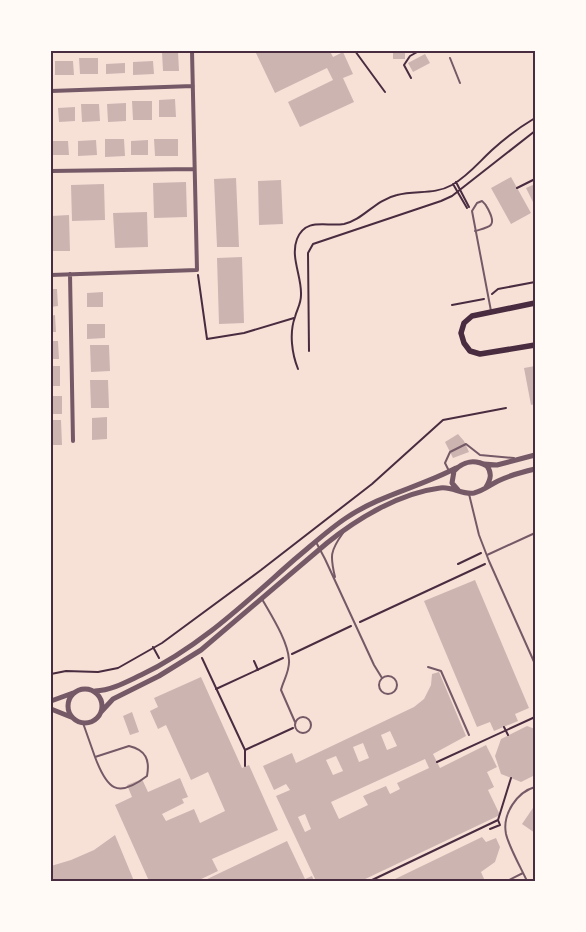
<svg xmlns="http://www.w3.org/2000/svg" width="586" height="932" viewBox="0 0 586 932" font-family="'Nunito Sans',sans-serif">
  <rect width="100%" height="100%" fill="#f7e1d7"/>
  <path fill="#ccb4b1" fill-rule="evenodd" d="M178,51l1,20h-16l-1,-19z
    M255,51h75l3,6 10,-5 10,22 -10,4 11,24 -54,25 -12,-25 45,-22 -6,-12 -52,25z
    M393,51h12v8h-12z
    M425,54l5,9 -17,9 -5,-9z
    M79,58h19v16h-18z
    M55,61h18l1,14h-19z
    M153,61l1,13 -21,1v-13z
    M125,63v10l-19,1v-10z
    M175,99l1,18h-17v-17z
    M132,101h20v19h-19z
    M126,103v18l-18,1 -1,-18z
    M81,104h18l1,17 -18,1z
    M75,107v14l-16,1 -1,-14z
    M105,139h19l1,17 -20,1z
    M154,139h24v17h-23z
    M96,140l1,15 -19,1v-15z
    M148,140v15h-17v-14z
    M51,141h17l1,14h-18z
    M511,177l20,36 -20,11 -20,-36z
    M236,178l3,69h-22l-3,-68z
    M281,180l2,44 -24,1 -1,-44z
    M186,182l1,35 -33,1 -1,-35z
    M104,184l1,36 -33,1 -1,-36z
    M535,184v22l-9,-18z
    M147,212l1,35 -33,1 -2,-35z
    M69,215l1,36h-19v-35z
    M242,257l2,66 -25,1 -2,-66z
    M51,289h6l1,17 -7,1z
    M103,292v15h-16v-14z
    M55,315l1,17h-5v-16z
    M87,324h18v14l-18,1z
    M51,341h7l1,18h-8z
    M90,345h19l1,26 -19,1z
    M51,366h9v20h-9z
    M535,366v38l-4,1 -7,-37z
    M90,380h18l1,28h-18z
    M51,396h11v18h-11z
    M107,417v22l-15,1v-22z
    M51,420h10l1,25h-11z
    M458,434l6,7 5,11 -16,6 -8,-16z
    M475,580l54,128 -14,6 3,7 -24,10 -4,-9 -13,5 -53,-126z
    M439,672l27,64 -33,18 7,14 46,-23 11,22 -10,5 7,15 -6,3 12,25 -139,66h-45l-40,-85 14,-6 -4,-6 -12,6 -11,-24 29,-13 4,10 118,-56 10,-8 7,-14 1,-11zM390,731l7,15 -10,4 -6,-15zM363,743l6,15 -10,4 -6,-15zM336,756l7,15 -10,4 -7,-15zM425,759l4,9 -32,15 3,6 -10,5 -4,-8 -23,10 5,9 -29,14 -8,-17zM305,814l6,15 -6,3 -7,-15z
    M201,677l41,91 7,-3 29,65 -66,29 6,12 -21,10h-48l-34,-76 17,-8 -5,-12 15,-6 6,13 32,-14 8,19 -6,2 2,4 -22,11 4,7 28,-12 6,14 25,-12 -17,-39 -17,8 -25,-55 -8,4 -8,-18 8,-4 -4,-9z
    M132,712l7,20 -9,3 -7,-19z
    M527,726l8,3v46l-14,7 -20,-8 -6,-18 6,-17z
    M535,805v28l-13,-9z
    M115,835l19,46h-81l-2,-15 20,-6 23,-10z
    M482,837l4,5 10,-4 4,9 -5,15 -14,10 4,9h-94z
    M287,841l18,38 7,-3 2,5h-111z"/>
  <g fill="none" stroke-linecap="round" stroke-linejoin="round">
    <path stroke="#4a2c40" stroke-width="2" d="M355,51l30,41
      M411,78l-7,-13 6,-9 9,-5
      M456,182l13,25
      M453,184l14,24
      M517,188l18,-9
      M198,275l9,64 37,-6 50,-15
      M492,294l6,-5 37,-7
      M452,305l32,-6
      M309,351l-1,-98 5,-9 128,-43 11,-5 83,-65
      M298,369c-6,-15 -9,-36 -3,-52 2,-8 6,-13 6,-22 1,-18 -11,-38 -4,-56 9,-22 29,-12 47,-15 19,-4 31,-24 53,-29 19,-5 37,0 55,-10 16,-9 27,-23 40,-35 13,-12 28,-23 43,-32
      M458,564l23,-11
      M360,622l125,-58
      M153,647l6,11
      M292,654l59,-28
      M202,658l43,92 48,-22
      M254,661l4,9
      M51,674l15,-3 32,1 20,-4 44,-25 99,-73 111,-86 71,-64 63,-12
      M216,689l67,-31
      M504,727l4,8
      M245,750v16
      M437,762l98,-45
      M490,829l10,-4 -2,-5
      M370,881l128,-61 13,-42"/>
    <path stroke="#755966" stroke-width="2" d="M450,58l10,25
      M475,231c14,-4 22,-4 14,-20 -2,-4 -3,-7 -7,-10l-5,2 -5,8 19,100
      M449,471l-4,-8 5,-11 16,-8 14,11 34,3
      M469,494l10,41 10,26 46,103
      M316,542l9,17 49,106 8,13
      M487,555l48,-22
      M335,577c-5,-21 -5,-26 8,-44
      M262,599c9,16 26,42 27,61 1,11 -6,21 -8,30l14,32
      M428,667l13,4 28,64
      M379 685a9 9 0 1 1 18 0a9 9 0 1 1-18 0Z
      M295 725a8 8 0 1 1 16 0a8 8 0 1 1-16 0Z
      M83,723l12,34
      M129,746c17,4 21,14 18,30 -30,23 -40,13 -52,-19z
      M507,881l16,-8
      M527,881c-6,-13 -18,-34 -21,-47 -4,-20 11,-42 29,-47"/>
    <path stroke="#755966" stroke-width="4" d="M51,91l142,-5
      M51,171l142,-2
      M70,274l3,167
      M51,275l146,-5 -5,-219"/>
    <path stroke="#755966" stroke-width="5" d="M484,464l13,1 38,-10
      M458,490l-6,-7 2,-12c9,-10 21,-12 33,-5 5,7 4,13 -1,21
      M68 706a17 17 0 1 1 34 0a17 17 0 1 1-34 0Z
      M95,691c17,-1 31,-9 46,-16 59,-28 106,-74 154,-116 17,-14 33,-29 51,-41 34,-23 74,-31 110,-50
      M51,701l22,-8
      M51,709l20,8
      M101,712l12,-13 46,-23 42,-26 126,-107c31,-25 73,-50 113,-55 12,-2 22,7 34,5 9,-2 16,-8 24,-12 12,-6 24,-9 37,-12"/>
    <path stroke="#4a2c40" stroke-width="5.5" d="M535,303l-63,13 -8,7 -3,10 3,10 6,8 10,3 55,-9"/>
  </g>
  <rect width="586" height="932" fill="none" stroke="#fffaf5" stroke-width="105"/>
  <rect x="52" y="52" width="482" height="828" fill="none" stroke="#4a2c40" stroke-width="2"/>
</svg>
